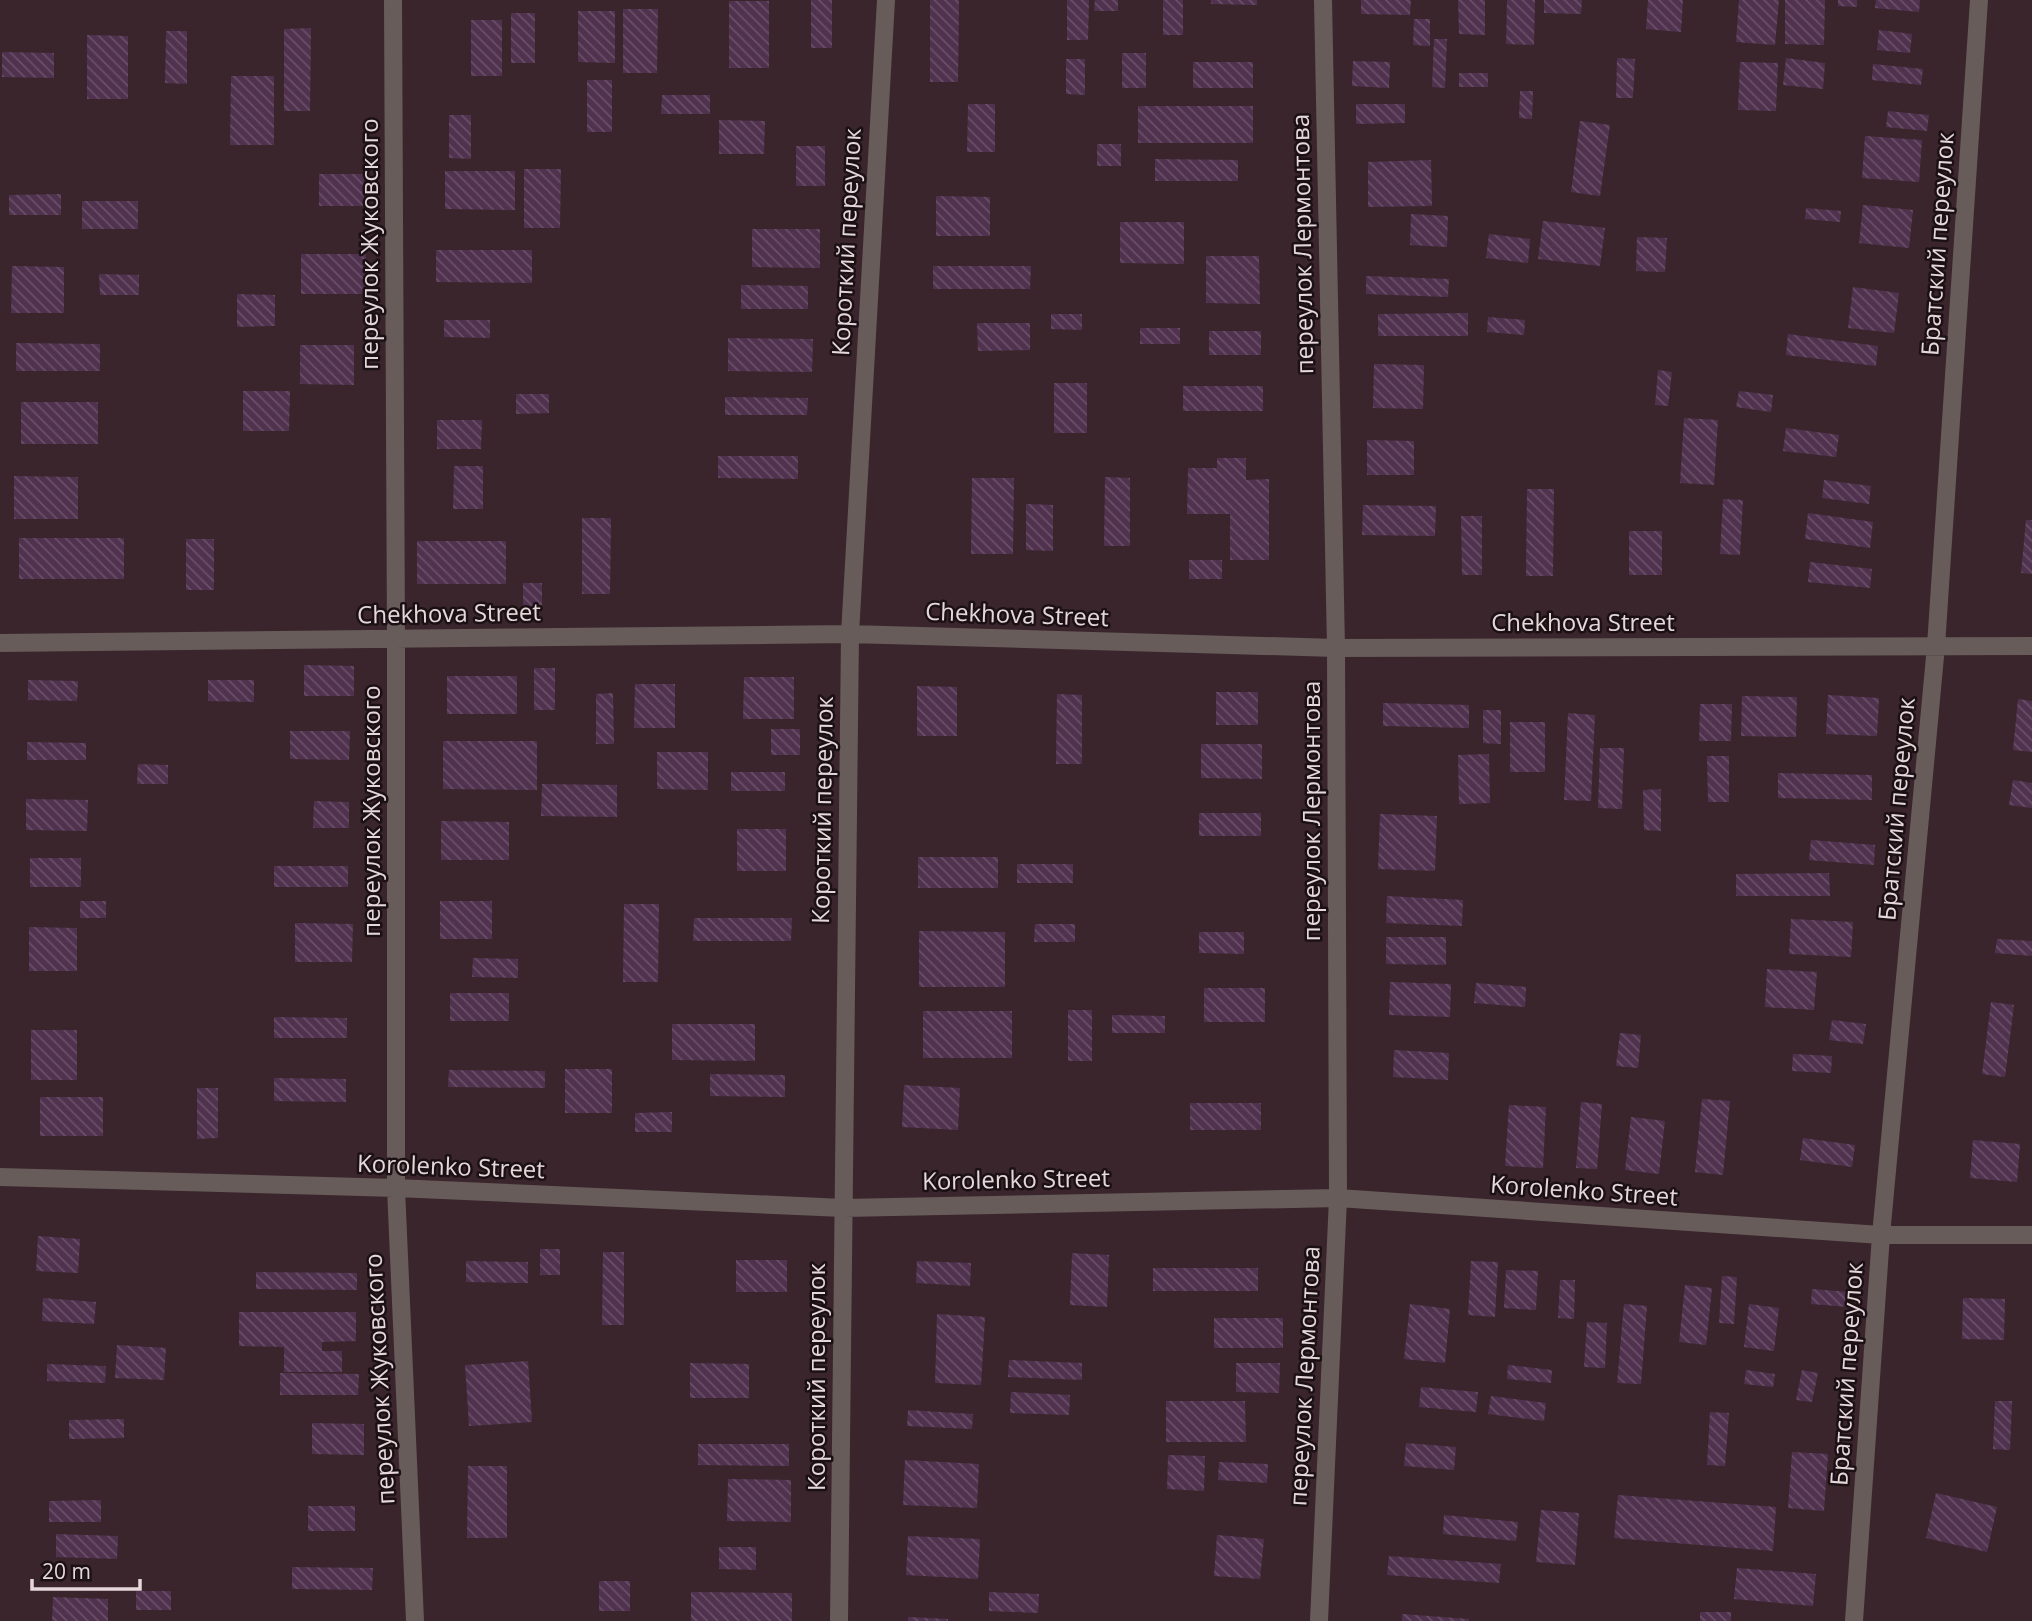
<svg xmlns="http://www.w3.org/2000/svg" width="2032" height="1621" viewBox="0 0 2032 1621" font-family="'Open Sans',sans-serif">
  <defs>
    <pattern id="building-back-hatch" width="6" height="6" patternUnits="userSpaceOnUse" patternTransform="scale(1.75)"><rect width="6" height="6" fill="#50324f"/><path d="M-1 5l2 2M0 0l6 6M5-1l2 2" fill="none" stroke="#694f68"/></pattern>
  </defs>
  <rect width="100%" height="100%" fill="#3a252c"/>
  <path fill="url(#building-back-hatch)" d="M811,0h21v48h-21z
    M930,0h29l-1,82h-28z
    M1067,0h22l-1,40h-21z
    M1095,0h23v11h-24z
    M1163,0h20v35h-20z
    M1211,0h46v5l-46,-1z
    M1361,0h50l-1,15 -49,-1z
    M1458,0h27v35l-26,-1z
    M1507,0h28l-1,45 -28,-1z
    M1544,0h38l-1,14 -37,-1z
    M1648,0h35l-2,32 -35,-3z
    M1739,0h40l-4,45 -39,-3z
    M1785,0h40l-1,45 -39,-1z
    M1838,0h19v7l-19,-1z
    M1876,0h44l-1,12 -44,-4z
    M729,1h40v67h-40z
    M623,9h35l-1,64h-34z
    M578,11h37v52l-37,-1z
    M511,13h24v50h-24z
    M1414,19h16v27l-17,-1z
    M471,20h31v56h-31z
    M311,28l-1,83h-26v-82z
    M1879,30l33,4 -2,19 -33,-3z
    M166,31h21v53l-22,-1z
    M87,35l41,1v63h-41z
    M1434,39h13l-2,49 -13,-1z
    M2,52l52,1v25l-52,-1z
    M1122,53h24v35h-24z
    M1617,58l18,1 -2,39h-17z
    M1786,58l39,5 -2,26 -40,-4z
    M1066,59h19v36l-19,-1z
    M1353,61l37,1 -1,26 -37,-2z
    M1193,62h60v26h-60z
    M1740,62l38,1 -2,48 -38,-1z
    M1873,64l50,5 -2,16 -49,-5z
    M1459,73h29v14h-29z
    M231,76h43v69h-44z
    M587,80h25v52h-25z
    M1520,91h13l-1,28 -13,-1z
    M662,95h48v19h-49z
    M968,104h27v48h-28z
    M1356,104h49v19l-49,1z
    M1138,106h115v37h-115z
    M1888,111l41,4 -2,16 -41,-4z
    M449,115h22v44l-22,-1z
    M719,120l46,1 -1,33h-45z
    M1580,121l30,4 -10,71 -29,-4z
    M1865,136l57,4 -3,42 -57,-4z
    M1097,144h24v22h-24z
    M796,146h29v40h-29z
    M1155,159l83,1v21h-83z
    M1431,160l1,46 -64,1v-45z
    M524,169h37l-1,59h-36z
    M445,171h70v39l-70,-1z
    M319,174h45v32h-45z
    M61,194v21h-52v-20z
    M936,196l54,1v39h-54z
    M82,201h56v28h-56z
    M1863,205l50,5 -4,38 -50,-5z
    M1806,208l35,3 -1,11 -35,-3z
    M1411,214l37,2 -1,31 -37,-2z
    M1543,221l62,7 -5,38 -62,-7z
    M1120,222h64v42l-64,-1z
    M752,229h68v39l-68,-1z
    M1489,234l41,5 -2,24 -42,-5z
    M1637,237l30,1 -2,34 -29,-1z
    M436,250h96v33l-96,-1z
    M301,254h65v40h-65z
    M1206,256h53l1,48 -54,-1z
    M12,266l52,1v46h-53z
    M933,266h98l-1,23h-97z
    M99,274l40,1v20h-39z
    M1366,276l83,3 -1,18 -82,-3z
    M741,285l67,1v23h-67z
    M1853,287l46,6 -5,40 -46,-5z
    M237,294l38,1v31l-38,1z
    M1468,313v23h-90v-22z
    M1051,314h31v16l-31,-1z
    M1488,317l37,3 -1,15 -37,-3z
    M444,320h46v18l-46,-1z
    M977,323h53v27l-52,1z
    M1140,328h40v16h-40z
    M1209,331h52v24h-52z
    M1788,334l90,12 -2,20 -90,-11z
    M728,338l85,1 -1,33 -84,-1z
    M16,343l84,1v27h-84z
    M300,345h54v40l-54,-1z
    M1374,364l50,1 -1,44 -50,-1z
    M1658,370l14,2 -4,34 -13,-1z
    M1054,383h33v50h-33z
    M1183,386h80v25h-80z
    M243,391h47l-1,40h-46z
    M1739,391l34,4 -2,17 -35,-5z
    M516,394h33v19l-33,1z
    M725,397l83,1 -1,17h-82z
    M21,402h77v42h-77z
    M1684,418l34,2 -4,65 -34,-2z
    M437,420h45l-1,29h-44z
    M1786,428l53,7 -3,22 -53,-6z
    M1367,440l47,1v34h-47z
    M718,456h80v23l-80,-1z
    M1217,458h29v22l23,-1v81h-39v-46h-43l1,-46h29z
    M454,466h29v43h-30z
    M14,476l64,1v42h-64z
    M1105,477l25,1v68h-26z
    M972,478h42l-1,76h-42z
    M1824,480l47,6 -2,18 -47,-6z
    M1527,489h27l-1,87h-27z
    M1723,499l20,1 -3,55 -20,-1z
    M1026,504l27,1v46l-27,-1z
    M1363,505l73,1 -1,30 -73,-1z
    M1808,513l65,9 -3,26 -65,-9z
    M1461,516h21v59h-20z
    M582,518h29l-1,76h-28z
    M2026,520h6v54l-11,-1z
    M1629,531h33v44h-33z
    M19,538h105v41h-105z
    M186,539h28v51h-28z
    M417,541h89v43h-89z
    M1189,560h33v19h-33z
    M1810,562l62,7 -2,19 -62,-6z
    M523,583h19v26h-19z
    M304,665l50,1v30h-50z
    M534,668h21v42h-21z
    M447,676h70v38h-70z
    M744,677h50v42h-51z
    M28,680l50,1 -1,20 -49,-1z
    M208,680h46v22l-46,-1z
    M635,684h40v44h-41z
    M917,686l40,1v49h-40z
    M1216,692h42v33h-42z
    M613,693l1,51h-18v-50z
    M1057,694l25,1v69h-26z
    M1828,695l51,3 -2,38 -51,-2z
    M1742,696l55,1 -1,40 -55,-1z
    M2018,699l14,2v51l-19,-2z
    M1383,703l86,2v23l-86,-2z
    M1700,704h32l-1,37h-32z
    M1483,710h18v34l-18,-1z
    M1568,713l27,2 -4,86 -27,-1z
    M1510,722h35v50h-35z
    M771,729h29v26h-29z
    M290,731h60l-1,29 -59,-1z
    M443,741h94v49l-94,-1z
    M27,742l59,1v17h-59z
    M1201,744h61v35l-61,-1z
    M1600,748h24l-2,61 -24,-1z
    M657,752h51v38l-51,-1z
    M1489,754l1,49 -31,1 -1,-49z
    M1707,756h22v46h-21z
    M138,764l30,1v19h-31z
    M731,772h54v19h-54z
    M1778,773l94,2v25l-94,-2z
    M2013,780l19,3v25l-23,-3z
    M542,784l75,1v32l-76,-1z
    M1661,789v42l-17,-1 -1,-40z
    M26,799l62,1 -1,31 -61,-1z
    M314,801l35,1v26h-36z
    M1199,813h62v23h-62z
    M1380,814l57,2 -2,55 -57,-2z
    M441,821l68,1v38h-68z
    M737,829h49v42h-49z
    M1811,840l64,5 -1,20 -65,-5z
    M918,857h80v31h-80z
    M30,858h51v29h-51z
    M1017,864h56v19h-56z
    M274,866h74v21h-74z
    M1829,873l1,23h-94v-22z
    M1387,896l76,4 -1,26 -76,-3z
    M80,901h26v17h-26z
    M440,901h52v38h-52z
    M624,904h35l-1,78h-35z
    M694,918h98l-1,23h-98z
    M1791,919l62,3 -2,35 -62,-3z
    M295,923l58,1 -1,38h-57z
    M1035,924h40v18h-41z
    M29,927l48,1v43h-48z
    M919,931l86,1v55h-86z
    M1199,932h45v22l-45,-1z
    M1386,937h60v28l-60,-1z
    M1997,939l35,2v15l-37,-3z
    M473,958l45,1v19l-46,-1z
    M1767,969l50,3 -3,38 -49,-3z
    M1390,982l61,2 -1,33 -61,-2z
    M1476,983l50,4 -1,20 -51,-4z
    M1204,988h61v34h-61z
    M450,993h59v28h-59z
    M1991,1002l23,3 -9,72 -23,-3z
    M1068,1010h24v51h-24z
    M923,1011h89v47h-89z
    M1112,1015l53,1v17h-53z
    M274,1017l73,1v20h-73z
    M1832,1020l34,4 -3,20 -34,-4z
    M672,1024h83v37l-83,-1z
    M31,1030h46v50h-46z
    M1620,1033l21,2 -3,33 -22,-2z
    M1394,1050l55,3 -1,27 -55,-3z
    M1793,1054l39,2 -1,17 -39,-2z
    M565,1069h47v44h-47z
    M449,1070l96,1v17l-97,-1z
    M710,1074l75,1v22l-75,-1z
    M274,1078l72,1v23l-72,-1z
    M904,1085l56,3 -2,42 -56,-3z
    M197,1088h21v50l-21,1z
    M40,1097h63v39h-63z
    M1702,1099l28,2 -7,74 -28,-3z
    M1581,1102l21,2 -5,65 -21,-1z
    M1190,1103h71v27h-71z
    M1509,1105l37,2 -3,61 -38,-2z
    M672,1112v20h-37v-19z
    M1631,1117l34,4 -6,53 -34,-4z
    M1803,1138l52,7 -3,22 -52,-7z
    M1973,1140l47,4 -3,38 -47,-4z
    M38,1236l42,3 -2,34 -42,-2z
    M540,1249h20v26h-20z
    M603,1252h21v73h-22z
    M1072,1253l37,2 -2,52 -37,-2z
    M736,1260h51v32h-51z
    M466,1261l62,1v21l-62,-1z
    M917,1261l54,2 -1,23 -54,-3z
    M1471,1261l27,1 -3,55 -27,-2z
    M1153,1268h105v23h-105z
    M1506,1270l32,1 -2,39 -32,-2z
    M256,1272l101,1v17l-101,-1z
    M1722,1276l15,1 -3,47 -15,-1z
    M1560,1280h15l-1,39 -16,-1z
    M1685,1285l27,3 -6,57 -27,-3z
    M1812,1289l37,3 -1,15 -37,-3z
    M43,1298l53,4 -2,22 -52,-3z
    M1963,1298l42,1 -1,41 -42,-1z
    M1410,1304l40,5 -5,54 -41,-4z
    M1624,1304l23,2 -6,78 -24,-1z
    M1749,1304l30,4 -5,43 -30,-4z
    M239,1312h117v29l-34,1v9h20v21h-58v-25l-45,-1z
    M937,1314l48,3 -4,68 -46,-2z
    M1214,1318h69v30h-69z
    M1587,1322l20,1 -2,45 -21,-1z
    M117,1345l49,3 -2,32 -49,-2z
    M1009,1360l73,3v17l-74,-3z
    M528,1361l4,61 -63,4 -4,-61z
    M690,1363l59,1v34h-59z
    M1236,1363h44l-1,30 -43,-1z
    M47,1364l59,2 -1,17 -58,-2z
    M1508,1365l44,5 -1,13 -44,-4z
    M1746,1370l29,4 -2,13 -29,-3z
    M1802,1370l16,3 -6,29 -16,-2z
    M280,1373l79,1 -1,21h-78z
    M1421,1387l57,5 -2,20 -57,-5z
    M1011,1392l59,3 -1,20 -59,-2z
    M1491,1396l55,7 -2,18 -56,-7z
    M1166,1401h79l1,41h-80z
    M1995,1401h17l-2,49 -17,-1z
    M908,1410l65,4 -1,15 -65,-3z
    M1710,1412l19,1 -4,53 -18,-1z
    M124,1419v19l-55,1v-19z
    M312,1423l52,1v31l-52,-1z
    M1406,1443l50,4 -2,23 -50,-4z
    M698,1444h91v22l-91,-1z
    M1792,1452l36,2 -4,57 -36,-3z
    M1168,1455l37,1 -1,35 -37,-2z
    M905,1460l74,4 -2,44 -74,-3z
    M1219,1462l49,2 -1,19 -49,-3z
    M468,1466h39v72h-40z
    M728,1479l63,1v42l-64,-1z
    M1936,1493l61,14 -10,45 -61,-14z
    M1618,1495l158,12 -3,44 -159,-13z
    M101,1500v22h-52v-21z
    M308,1506h47v25h-47z
    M1541,1510l38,3 -4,52 -39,-3z
    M1444,1515l74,7 -2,19 -73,-7z
    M56,1534l62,2 -1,23 -61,-2z
    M1217,1535l47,4 -4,40 -46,-3z
    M908,1536l72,3 -2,40 -72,-4z
    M719,1547h37v23l-37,-1z
    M1389,1556l112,8 -2,19 -112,-8z
    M292,1567l81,1 -1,22 -80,-1z
    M1737,1568l79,6 -3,32 -79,-7z
    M599,1581h31v30h-31z
    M136,1591h35v19h-35z
    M691,1592l101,1v28h-101z
    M989,1592l50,2 -1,19 -49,-2z
    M53,1597l55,2v22h-56z
    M1700,1612h31v9h-31z
    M1402,1614l67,5v2h-67z
    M908,1617l40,2v2h-40z"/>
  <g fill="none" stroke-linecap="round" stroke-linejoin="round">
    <path stroke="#675c5a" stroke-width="18" d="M393,0l3,639v549l19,433
      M0,643l850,-9 486,14 696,-2
      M0,1177l396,11 447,20 495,-10 543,37h151
      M839,1621l11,-987 36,-634
      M1319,1621l19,-423 -2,-550 -13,-648
      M1854,1621l27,-386 55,-589 43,-646"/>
  </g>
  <g text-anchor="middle" stroke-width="5" stroke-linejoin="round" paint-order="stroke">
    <g font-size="24" fill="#e6d7db" stroke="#1b1114">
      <text transform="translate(847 242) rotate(-87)" y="8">Короткий переулок</text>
      <text transform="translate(370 244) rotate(-90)" y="8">переулок Жуковского</text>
      <text transform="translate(1303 244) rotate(-91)" y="8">переулок Лермонтова</text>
      <text transform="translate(1938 244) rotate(-86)" y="8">Братский переулок</text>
      <text transform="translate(449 614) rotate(-1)" y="8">Chekhova Street</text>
      <text transform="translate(1017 615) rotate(2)" y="8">Chekhova Street</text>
      <text x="1583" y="631">Chekhova Street</text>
      <text transform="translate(1897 809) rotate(-85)" y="8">Братский переулок</text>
      <text transform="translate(823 810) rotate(-89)" y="8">Короткий переулок</text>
      <text transform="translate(372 811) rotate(-90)" y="8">переулок Жуковского</text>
      <text transform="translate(1312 811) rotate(-90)" y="8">переулок Лермонтова</text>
      <text transform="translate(451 1167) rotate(2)" y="8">Korolenko Street</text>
      <text transform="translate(1016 1180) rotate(-1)" y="8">Korolenko Street</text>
      <text transform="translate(1584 1191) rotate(4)" y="8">Korolenko Street</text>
      <text transform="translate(1847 1374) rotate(-86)" y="8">Братский переулок</text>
      <text transform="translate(1305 1376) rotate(-87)" y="8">переулок Лермонтова</text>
      <text transform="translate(817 1377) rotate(-90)" y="8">Короткий переулок</text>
      <text transform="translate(380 1379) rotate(-93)" y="8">переулок Жуковского</text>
    </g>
  </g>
  <path d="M32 1579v10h108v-10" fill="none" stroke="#e6d7db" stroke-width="3.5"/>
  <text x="42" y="1579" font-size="21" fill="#e6d7db" stroke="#1b1114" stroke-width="5" paint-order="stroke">20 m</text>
</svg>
